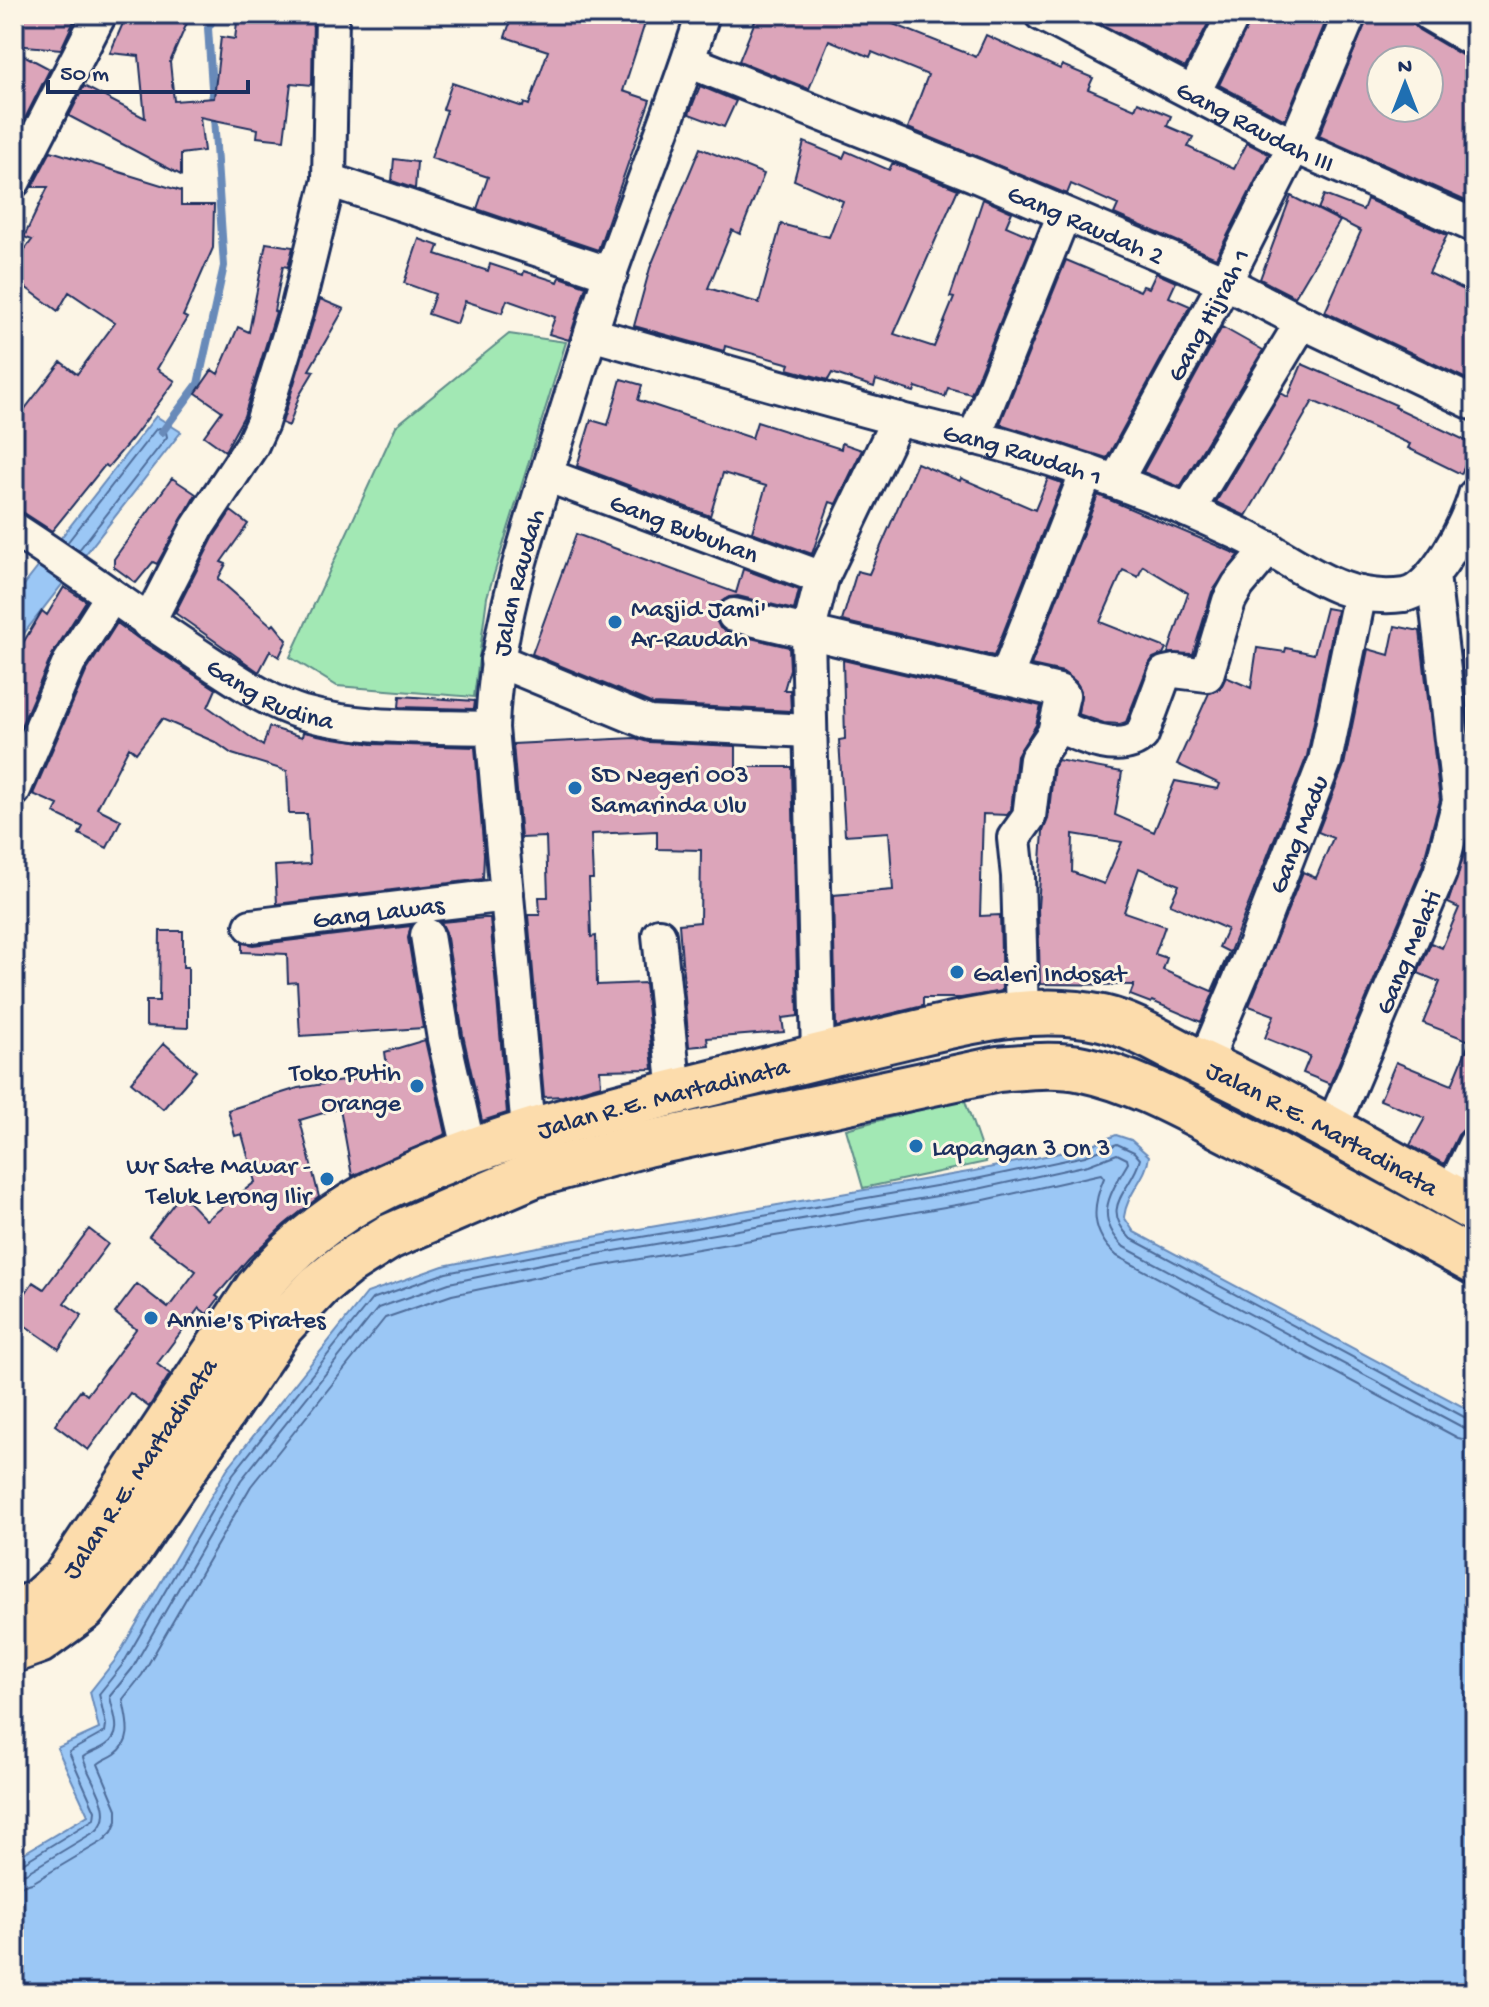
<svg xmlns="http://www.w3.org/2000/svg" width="1489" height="2007" viewBox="0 0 1489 2007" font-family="'Gochi Hand',sans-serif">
  <rect width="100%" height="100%" fill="#fcf5e5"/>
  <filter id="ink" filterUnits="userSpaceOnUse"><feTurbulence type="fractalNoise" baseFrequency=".0125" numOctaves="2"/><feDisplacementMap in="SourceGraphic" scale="16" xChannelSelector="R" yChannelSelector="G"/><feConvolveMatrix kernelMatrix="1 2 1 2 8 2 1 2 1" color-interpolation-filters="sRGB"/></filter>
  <g filter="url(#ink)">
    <path fill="#a2e8b4" stroke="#5e8c89" stroke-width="2" d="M509,334l57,8 -79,255 -13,100 -137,-11 -47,-29 106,-231z
      M964,1098l22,64 -123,26 -17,-59z"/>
    <path fill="#9bc7f5" stroke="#688ab9" stroke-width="2" d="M156,416l25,16 -167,214v-48z
      M1116,1135l15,5 18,16c-2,22 -22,36 -25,61l10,15 341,181v580h-1461v-134l74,-44 -31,-67 42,-19 -9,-37 26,-33 111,-190 140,-176 76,-27 104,-21 427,-74 109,-23z"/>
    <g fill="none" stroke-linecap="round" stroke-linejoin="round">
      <path stroke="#4e6c9a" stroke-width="2" d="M67,543l89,-114 4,-1 6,4 1,5 -88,113
        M14,1866l7,-2 73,-45 1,-8 -26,-59 36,-20 1,-7 -7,-31 24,-30 110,-190 139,-175 74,-26 103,-20 427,-74 109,-23 32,-12 17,8 6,7c-8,32 -42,46 -10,79l338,181 7,1
        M14,1876l12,-3 70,-42c22,-20 -8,-51 -13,-74 7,-5 16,-7 23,-12 19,-12 6,-33 4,-49l22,-27 109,-189 137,-172 71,-25 101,-21 428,-73 110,-24 29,-11 10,5 1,4c-18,31 -35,53 -4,84l340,181 11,2
        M14,1888l18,-5 71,-42 9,-9 5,-11v-12l-19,-45c5,-4 11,-6 17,-10 20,-14 11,-35 8,-55l19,-24 109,-189 134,-168 67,-23 100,-21 428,-73 121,-27 3,4c-13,30 -13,55 13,78l341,182 17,4"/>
      <path stroke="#688ab9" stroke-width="8" d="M162,432l36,-48 26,-118 -16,-238 8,-14"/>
    </g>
    <path fill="#dca5ba" stroke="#1b2f5e" stroke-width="2" fill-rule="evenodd" d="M14,14h13l48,5 -14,30 -47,-4z
      M127,14h64l-21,48 4,39 40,-3 7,-61 14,2 3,-25h75l-1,71 -21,-2 -7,57 -27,-3 1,-8 -58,-12 4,34 -23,3v21l-112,-59 15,-30 61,32 -6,-62 -29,-3z
      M513,14h135l-25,77 27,9 -52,150 -121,-41 11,-32 -57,-19 16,-48 -4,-1 9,-26 71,24 1,-4 5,2 19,-54 -43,-14z
      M758,14h128l-3,6 93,37 10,-22 74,34 2,-4 31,13 -5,11 47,20 3,-7 33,14 -4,10 26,11 -5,10 46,22 13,-26 22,11 -53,104 -102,-44 4,-9 -47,-21 -4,10 -159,-66 20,-53 -56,-23 -2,5 -41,-17 -20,49 -70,-28z
      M1082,14h131l-28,54z
      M1253,14h76l-44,106 -66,-35z
      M1369,14h41l2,9 7,7 46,27 10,3v145l-156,-69zM1381,60h48v48h-48z
      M14,50l36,19 -36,71z
      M700,86l36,15 -12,26 -35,-13z
      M804,142l39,16 3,-7 43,19 3,-6h3l63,25 -64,145 40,13 20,-49 -4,-1 33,-98 29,13 -6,14 28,12 -63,156 -23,-6 -3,9 -29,-10 -2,5 -38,-12 -2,7 -42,-14 -4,7 -40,-11 2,-5 -65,-18 -1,5 -90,-25 16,-58 50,-120 64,26 -24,60 -8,-4 -24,58 51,15 22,-79 48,13 14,-36 -49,-21z
      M51,151l130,40v14h33l-1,43 -30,68 4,2 -30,51 18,12 -43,58 -24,28 -3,-2 -53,66 -28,-18 -10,-3v-87l47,-61 16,12 38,-51 -46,-31 -11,19 -44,-32v-15l18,-24 -8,-3 24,-50h-16z
      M394,159l23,3 -2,27 -23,-8z
      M1324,195l39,15 4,-11 80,36 -18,38 46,22v88l-150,-71 36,-81 -43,-22z
      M1291,196l49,25 -45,76 -35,-18z
      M419,239l20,7 -3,8 52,17 2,-7 33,11 1,-4 34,11 2,-5 26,9 -17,54 -20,-6 6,-17 -48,-17 -5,13 -37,-12 -8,23 -29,-10 7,-20 -31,-11z
      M266,243l27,4 -5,20 -5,-1 -9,45 2,1 -32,104 -19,35 -21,-15 18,-25 -26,-18 16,-23 6,4 20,-47 11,5z
      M1066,260l74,31 3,-5 6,2 7,-15 20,9 -7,15 21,9 -83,152 -107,-34z
      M320,299l24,10 -35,61 5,1 -15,25 -10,30 -7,-3z
      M1222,327l41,23 -83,137 -37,-15z
      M1302,364l94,41 -1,2 80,38 -14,29 -53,-26 2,-4 -97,-43 -67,115 -30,-14 65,-109 7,4z
      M621,379l21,6 -4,15 114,38 5,-16 84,27 1,-6 20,7 -26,54 -6,-2 -18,52 -60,-22 14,-46 -43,-13 -13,43 -133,-50 14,-46 17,5z
      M917,463l43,18 1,-3 74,32 13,-32 14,5 -68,173 -152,-35 15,-50 12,3z
      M172,478l24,16 -39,70 -4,-2 -17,21 -22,-16v-8z
      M1098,495l141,60 -27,37 -19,62 -25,-1 20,-60 -45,-27 -5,11 -15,-7 -23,52 66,26 -3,6 -10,4 -5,8 -22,56 -6,2 -16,-1 -26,-9 3,-23 -5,-9 -13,-10 -32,-7z
      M231,511l17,13 -27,38 5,2 -8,15 54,47 2,-2 13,16 -8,17 -9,-6 -11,21 -84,-59 38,-75z
      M576,534l160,59 7,-24 56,21 -5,20 -56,-14 -9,1 -8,5 -6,9 1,9 4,8 9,5 60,14 1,22 -6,21h6l1,21 -138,-7 -121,-50z
      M64,587l22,14 -34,54 -38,87v-84l28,-47 5,4z
      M1326,608l11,2 -30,146 -93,236 -2,-1 17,-39 -10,-5 8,-18 -57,-25 9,-19 -40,-17 -15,44 41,14 -10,28 12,4 -4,12 51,22 -13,30 -49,-21 -1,2 -21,-8 4,-10 -94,-1 -2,-76 5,-77 5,-12 6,-53 4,-6 64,12 -7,43 39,17 21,-51 43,8 2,-5 -43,-20 32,-71 11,-5 6,-11 25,11 6,-40 28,4 1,-4 28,6zM1073,834l49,8 -18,42 -32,-12z
      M117,623l22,16 77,50 -8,18 55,39 6,-19 33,10 1,-5 69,12 103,3 9,107 -1,25 -206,25 -2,-38 35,-2 -3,-50h-18l-2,-43 -55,-17 -17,-12 -53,-23 -26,34 -7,-6 -32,61 24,12 -14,28 -28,-14 4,-7 -29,-14 4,-8 -25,-11 53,-122z
      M1395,626l25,5 20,169 -18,67 -92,217 -27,-11 7,-17 -45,-18 9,-23 -25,-9 54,-134 13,6 17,-40 -15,-6 26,-67 24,-116 21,6z
      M1475,649v125l-14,-123z
      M843,660l198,46 -5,19 -19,31 -6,54 -4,5 -24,-1 -3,102 20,-1 2,76 -41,7h-38v8l-87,21 -3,-132 60,-5 -4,-58 -44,3 -6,-95 6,-1z
      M400,696l75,5 -1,8 -75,-2z
      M635,738l13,4 88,4v21h56l6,249 -16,2 2,14 -77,6 1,7 -19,2 -10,-123 21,-2 1,-72 -44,-1v-18l-66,3 2,45h-4l2,58 5,-1 1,49 48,-2 8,86 -53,1 1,15 -38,11 -19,1 -16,-182h12l-1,-18h9l-2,-60 -25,1 -8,-94z
      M1465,851l10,4v265l-3,6 -8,3 -6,6 -14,29 -34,-19 15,-27 -45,-18 16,-38 56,23 18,-44 -47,-18 17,-41 -22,-9 13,-30 11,5 17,-40 -11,-5z
      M484,918h6l17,195 -25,8 -19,-86 -17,-103 -5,-10z
      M411,926l-3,12 15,90 -123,8 -3,-54 -9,1 -1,-29 -45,-2v-9l11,2z
      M160,931h23v36h5v61l-42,-2v-25h13z
      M425,1040l21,94 -94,42 -12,-68 -40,12 19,77 -35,28 -35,33 -33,38 3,2 -12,16 -8,-6 -42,56 13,10 -21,33 -19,-14 -42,57 -33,-25 26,-35 6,5 49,-66 -21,-16 22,-29 31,24 28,-37 -47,-35 32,-42 25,26 49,-38 -13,-48 -7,2 -7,-26 70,-22 90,-14 -3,-22z
      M164,1043l32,28 -33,38 -32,-27z
      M89,1229l19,15 -44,59 18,12 -23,34 -45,-31v-8l19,-28 11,7z"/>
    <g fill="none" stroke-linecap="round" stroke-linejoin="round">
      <g stroke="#1b2f5e" stroke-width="38">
        <g id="street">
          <path id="s1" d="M1041,14l253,132 181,80"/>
          <path d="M1429,14l46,27"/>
          <path id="s2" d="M688,61l286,114 251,107 77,40 173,82"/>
          <path d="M1194,92l40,-78"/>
          <path d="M329,180l3,-164"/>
          <path d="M14,181l86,-167"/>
          <path id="s3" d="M591,334c101,28 202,57 303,84 35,10 71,16 106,26 82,23 161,53 238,89 58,26 98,71 166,62 29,-3 65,-75 71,-100"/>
          <path d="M974,438l90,-224"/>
          <path id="s4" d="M546,475l276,103"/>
          <path id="s5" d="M1116,481l109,-199 69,-136 56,-132"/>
          <path d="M1188,511l114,-189"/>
          <path id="s6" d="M14,529c67,43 130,91 198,135 28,18 58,39 91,49 61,17 127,13 189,15"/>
          <path d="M734,615l325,76 4,4 -9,38 -18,26 -7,58 -15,21 4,38 4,138"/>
          <path d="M148,623l49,-95 55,-83 10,-22 36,-117 31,-126 282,94"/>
          <path d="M497,660l152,63 160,8"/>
          <path d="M1006,678l81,-207"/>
          <path d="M1056,725c24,11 64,30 86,10l23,-62 10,-2 32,4 22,-74 9,-16 31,-37"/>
          <path d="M14,790l55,-127 42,-66"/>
          <path id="s7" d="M251,926l256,-31"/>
          <path d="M427,935l17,104 26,114"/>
          <path d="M659,935l16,158"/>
          <path d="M818,1056l-10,-422 14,-56 76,-159"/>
          <path id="s8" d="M1208,1065l6,-25 39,-92 72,-187 35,-168"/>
          <path id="s9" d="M1331,1130l109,-257 19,-72 -26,-226"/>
          <path id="s10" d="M530,1152l-38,-424c3,-96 33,-187 62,-278 19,-59 37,-119 57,-179 30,-86 65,-170 92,-257"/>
          <path d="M1450,1196l25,-52"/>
        </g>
      </g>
      <g stroke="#1b2f5e" stroke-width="50">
        <g id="highway">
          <path id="s11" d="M14,1615l25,-14 26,-23 192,-289c36,-44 78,-78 130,-103 119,-56 254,-85 382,-117 45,-12 90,-22 136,-33 64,-15 131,-33 197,-18 34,8 66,29 97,44 95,44 185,97 276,148"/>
          <path d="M14,1650l25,-9 45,-33 47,-60 151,-223 37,-39 27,-22 43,-27 144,-62 113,-31 352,-75c28,-2 58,-6 85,0 56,12 106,42 156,67 80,41 158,83 236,126"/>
        </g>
      </g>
      <use href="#street" stroke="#fcf5e5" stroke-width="32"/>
      <use href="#highway" stroke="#fcdcac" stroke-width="44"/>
    </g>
  </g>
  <g fill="#1f6fb2" stroke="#fcf5e5" stroke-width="3">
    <circle cx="615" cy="622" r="8"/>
    <circle cx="575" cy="788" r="8"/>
    <circle cx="957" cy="972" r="8"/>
    <circle cx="417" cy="1086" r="8"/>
    <circle cx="916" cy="1146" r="8"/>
    <circle cx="327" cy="1179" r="8"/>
    <circle cx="151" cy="1318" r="8"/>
  </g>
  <g text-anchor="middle" stroke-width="6" stroke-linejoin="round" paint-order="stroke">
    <g font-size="26" fill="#1b2f5e" stroke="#fcf5e5">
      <text dy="9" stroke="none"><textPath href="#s1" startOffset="242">Gang Raudah III</textPath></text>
      <text dy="9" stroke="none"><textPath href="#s2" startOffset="430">Gang Raudah 2</textPath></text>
      <text dy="9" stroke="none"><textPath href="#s5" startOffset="190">Gang Hijrah 1</textPath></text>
      <text dy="9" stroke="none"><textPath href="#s3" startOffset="448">Gang Raudah 1</textPath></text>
      <text dy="9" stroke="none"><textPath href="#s4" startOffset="148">Gang Bubuhan</textPath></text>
      <text dy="9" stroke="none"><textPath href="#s10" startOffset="574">Jalan Raudah</textPath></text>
      <text dy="9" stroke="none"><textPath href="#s6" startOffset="306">Gang Rudina</textPath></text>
      <text dy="9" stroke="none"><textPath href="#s8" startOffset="248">Gang Madu</textPath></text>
      <text dy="9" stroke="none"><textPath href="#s7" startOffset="128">Gang Lawas</textPath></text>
      <text dy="9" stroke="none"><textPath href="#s9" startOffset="194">Gang Melati</textPath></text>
      <text dy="9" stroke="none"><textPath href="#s11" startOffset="868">Jalan R.E. Martadinata</textPath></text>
      <text dy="9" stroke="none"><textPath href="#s11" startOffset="1564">Jalan R.E. Martadinata</textPath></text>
      <text dy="9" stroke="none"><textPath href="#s11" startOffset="196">Jalan R.E. Martadinata</textPath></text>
    </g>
    <g font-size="26" fill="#1b2f5e" stroke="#fcf5e5" text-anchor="start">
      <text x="631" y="616">Masjid Jami'<tspan x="631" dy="30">Ar-Raudah</tspan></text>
      <text x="591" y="782">SD Negeri 003<tspan x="591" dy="30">Samarinda Ulu</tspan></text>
      <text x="973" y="981">Galeri Indosat</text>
      <text x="401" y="1080" text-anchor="end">Toko Putih<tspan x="401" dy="30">Orange</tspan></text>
      <text x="932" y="1155">Lapangan 3 On 3</text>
      <text x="311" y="1173" text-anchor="end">Wr Sate Mawar -<tspan x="311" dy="30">Teluk Lerong Ilir</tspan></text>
      <text x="167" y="1327">Annie's Pirates</text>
    </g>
  </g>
  <rect width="1489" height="2007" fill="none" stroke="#fcf5e5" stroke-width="48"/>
  <rect x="24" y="24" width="1441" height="1959" fill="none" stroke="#1b2f5e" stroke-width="3" filter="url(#ink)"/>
  <g transform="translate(1405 84)"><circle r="38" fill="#fcf5e5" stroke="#a2a6af" stroke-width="2"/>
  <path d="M0-6L14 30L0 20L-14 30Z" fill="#1f6fb2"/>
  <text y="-12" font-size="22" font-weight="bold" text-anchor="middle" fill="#1b2f5e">N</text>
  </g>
  <path d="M48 80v12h200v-12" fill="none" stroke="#1b2f5e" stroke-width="4"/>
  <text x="60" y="80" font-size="24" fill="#1b2f5e" stroke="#fcf5e5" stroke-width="6" paint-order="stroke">50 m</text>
</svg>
